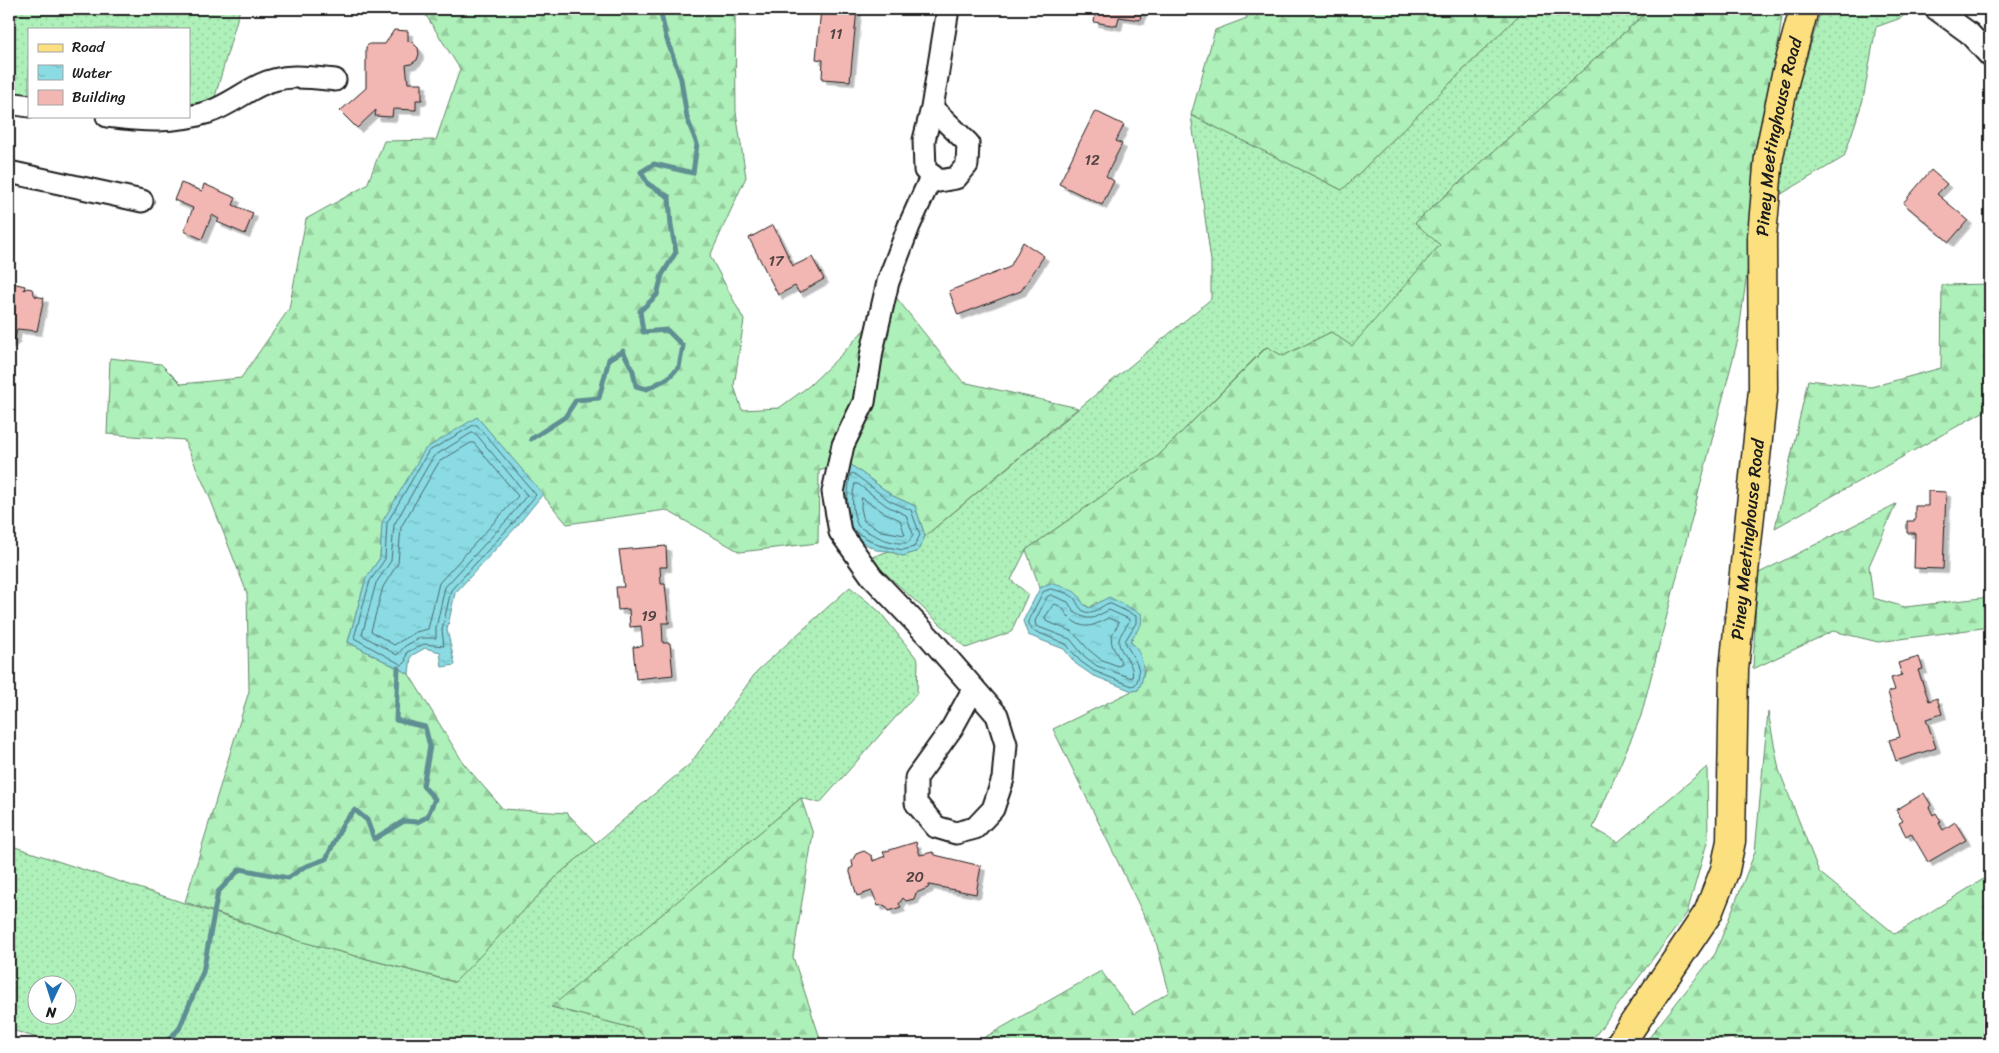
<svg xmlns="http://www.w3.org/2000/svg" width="1999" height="1053" viewBox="0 0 1999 1053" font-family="Sriracha,sans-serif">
  <defs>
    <pattern id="grass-dots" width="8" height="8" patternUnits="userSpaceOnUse" patternTransform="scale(1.25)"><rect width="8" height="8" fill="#aef0b9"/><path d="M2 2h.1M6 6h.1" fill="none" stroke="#95cd9e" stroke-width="1.8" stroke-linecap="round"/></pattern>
    <pattern id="forest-firs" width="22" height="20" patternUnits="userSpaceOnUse" patternTransform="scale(1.25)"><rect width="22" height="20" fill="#aef0b9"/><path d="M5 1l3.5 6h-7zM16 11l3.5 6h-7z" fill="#95cd9e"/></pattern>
    <pattern id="water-ripples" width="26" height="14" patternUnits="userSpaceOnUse" patternTransform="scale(1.25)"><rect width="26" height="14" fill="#8adbe3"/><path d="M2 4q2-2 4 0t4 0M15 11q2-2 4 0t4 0" fill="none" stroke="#76bbc2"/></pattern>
    <filter id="shadow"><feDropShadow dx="4.5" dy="4.5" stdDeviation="0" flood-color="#0004"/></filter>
  </defs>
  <rect width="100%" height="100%" fill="#fff"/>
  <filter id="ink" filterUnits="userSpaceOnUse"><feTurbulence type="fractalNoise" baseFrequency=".02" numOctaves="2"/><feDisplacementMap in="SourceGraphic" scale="10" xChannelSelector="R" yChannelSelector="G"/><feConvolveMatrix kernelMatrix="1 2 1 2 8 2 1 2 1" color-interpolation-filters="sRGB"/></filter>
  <g filter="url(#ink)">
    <path fill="url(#grass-dots)" stroke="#65866a" fill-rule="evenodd" d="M9,9h231l-29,102 -22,5v-87h-160v77l-20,-2z
      M1525,9h125l-234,213 24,23 -88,102 -21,-15 -48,24 -17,-9 -109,110 -131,93 -15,30 17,14 -17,38 -45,16 -97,-90 20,-7 14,5 15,-5 7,-15 286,-237v-38l-20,-146 151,75z
      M1823,9l86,1 -8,8 -25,9 -13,73 -19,57 -66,39 9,-72 33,-111z
      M850,587l30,25 38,48 -1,33 -97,110 -19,-5 -249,209 84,22 17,15h-597l-47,-15v-184l290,96 155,41 105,-108 131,-110 67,-93zM38,986h30v30h-30z"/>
    <path fill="url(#forest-firs)" stroke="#65866a" d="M422,9h313l1,103 10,65 -36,79 34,64 -10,66 8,24 37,-2 30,-22 32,-31 54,-59 68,86 115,26 -153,128 -10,-30 -22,-10 -46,-34 -28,9 -1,72 -78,9 -74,-42 -99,14 -90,-107 -95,110 -2,31 -14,20 -18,64 61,32 55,90 39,45 64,4 29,30 -37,31 -104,108 -156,-41 -114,-39 64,-211 -2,-98 -37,-95 -26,-58 -77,-6 3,-76 51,6 20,20 60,-6 48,-69 17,-90 61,-34 17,-44 52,-1 24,-71z
      M1244,9h281l-183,181 -151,-75 24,-85 32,-12z
      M1650,9h133l-45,330 -97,377 -48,112 25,14 89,-75 1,72 -21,74 -98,131h-616l128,-73 33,43 35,-22 -14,-54 -102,-209 79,-38 6,-1 7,-21 -12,-25 -4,-3 4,-3 -37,-36 -6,6 -8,-5 -4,-8 -28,-12 -10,5 -14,-38 131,-93 110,-110 16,9 48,-24 21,14 88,-101 -25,-22z
      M1990,284v124l-215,120 33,-148 63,7 70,-19 1,-83z
      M1896,504l-27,62 4,32 32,9 85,-10v30l-112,15 -45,-11 -80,38 4,-95z
      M1768,712l11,58 40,102 76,62 95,-59v169h-251l-7,-6 -32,6h-56l71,-90 40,-102z
      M801,798l12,36 -20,123 29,87h-169l-17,-15 -85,-22z"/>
    <path fill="url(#water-ripples)" stroke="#5e8f93" d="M477,417l66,77 -26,32 -62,67 -8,37 8,35 -13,2 -2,-15 -15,-4 -14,8 -2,18 -61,-32 18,-64 14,-20 2,-36 43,-73z
      M847,462l46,34 22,10 10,30 -7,15 -15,5 -14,-5 -13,-1 -27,-16 -7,-25z
      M1050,583c9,3 22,5 28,12 5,7 3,8 11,13l20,-11 33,17 -1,11 -11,16c14,12 17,34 8,49l-6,1 -40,-16 -16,-11 -12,-15 -36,-14 -5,-14 17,-33z"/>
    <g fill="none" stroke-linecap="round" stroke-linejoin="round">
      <path stroke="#48686c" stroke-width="1" d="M474,425h3l59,70 -23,28 -62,67 -9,40 2,16 -20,-2 -17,8 -2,11 -3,2 -48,-27 16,-57 15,-22 2,-36 41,-71z
        M472,433l4,1 51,61 -19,24 -63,68 -9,41v10h-17l-14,8 -8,9 -35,-20 14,-52 15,-22 3,-36 39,-68z
        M471,443h3l44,53 -79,87 -11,46 -12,3 -22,13 -23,-14 12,-44 15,-24 3,-36 38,-65z
        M855,484h3l29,22 19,9 7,19 -4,8c-14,5 -39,-8 -51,-16 -6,-12 -7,-29 -3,-42z
        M862,498l23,15 15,7 5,15 -23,-4 -18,-10 -3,-13z
        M847,501l3,-26 3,-2 37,28 21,9 9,25 -6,12 -11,3 -25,-5 -24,-14
        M1051,589c7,2 17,3 23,9 4,5 7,17 17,14 6,-1 12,-7 18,-9l27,13v7l-11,18c5,15 21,27 10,44l-3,1 -38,-15 -14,-10 -14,-17 -34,-14 -4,-9 15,-29z
        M1051,595l17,7 6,10 12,6h7l16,-8 20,9v3c-3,5 -9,12 -10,18 -2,12 17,22 13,38l-35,-12 -13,-10 -14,-17 -34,-13 -1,-5 12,-24z
        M1054,604c9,2 9,6 14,12 15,16 25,10 40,2l10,4v3c-13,17 -4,22 3,37v3l-3,1 -18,-7 -11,-9 -16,-18 -27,-11 -1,-3z"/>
      <path stroke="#5e8f93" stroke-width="5" d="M531,439l34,-22 11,-17 23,-2 10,-39 14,-8 10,20 3,15 11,3 21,-11 11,-11 4,-21 -16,-16 -24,2 -3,-21 17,-16 5,-20 14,-23 -5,-26 -2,-29 -21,-13 -7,-12 13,-8 39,9 4,-29 -10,-26 -6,-39 -15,-42 -6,-28
        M164,1044l15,-15 24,-57 15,-80 22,-23 48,9 16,-11 22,-8 18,-37 11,-12 12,10 7,19 30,-18 13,1 10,-5 8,-18 -12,-13 7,-40 -5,-19 -29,-7 2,-52"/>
    </g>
    <path fill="#f2b6b3" stroke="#1c1c1c" filter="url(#shadow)" d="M821,9h36l-7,72 -28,-2 1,-19 -7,-1z
      M1096,9h46l-2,11 -21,-3 -2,9 -23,-4z
      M394,30l14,1v10l4,1 6,6 1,6 -2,6 -6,4 -5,1 2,18h14v17h-6v10l-23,-1 -1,8 -17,-1 1,-6 -19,18 -17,-17 26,-23v-41l3,-3h16z
      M1095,111l29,14 -8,16 6,3 -16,32 8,5 -12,24 -43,-21z
      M1931,170l16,14 -10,10 31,26 -19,22 -46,-39z
      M181,183l21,8 2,-7 32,14 -3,7 20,8 -8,21 -28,-12 2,-3 -7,-4 -10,24 -18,-8 9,-23 -19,-8z
      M773,225l20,41 19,-9 12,22 -25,14 -4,-7 -17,9 -29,-57z
      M1023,242l21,14 -23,35 -63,24 -9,-24 61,-24z
      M12,283l13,3 -1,4 3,-2 5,1 3,7 9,2 -7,33 -20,-2 -2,10 -5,4h-1v-58l2,3z
      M1928,491l18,1 -3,77 -29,-1 1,-35h-8v-12h8v-15h13z
      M666,546l1,21h-7l1,17h4l4,39h-7l1,20h7l3,32 -37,4 -3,-32 10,-1 -2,-20 -11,1 -1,-18 -11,1 -2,-23h8l-5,-37z
      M1919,657l4,12 -5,1 11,31 8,-3 5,16 -16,5 10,29 -40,13 -7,-21 11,-3 -12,-45 7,-2 -4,-12 11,-3 -4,-12z
      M1924,793l7,12 -2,2 4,8 3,-2 5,8 -2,2 4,7 12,-8 11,18 -38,22 -17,-29 -5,3 -7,-13 4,-2 -7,-11z
      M916,842l4,13 13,-3 2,3 46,11 -5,28 -47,-9 -1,3 -12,5 -2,6 -8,2 -3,-3 -4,6 2,3 -12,4 -2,-4 -4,-2 -5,1 -6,-15 -15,5 -8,-27 4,-2 -1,-6 4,-7 8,-3 8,5 1,5 12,-5 -2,-4z"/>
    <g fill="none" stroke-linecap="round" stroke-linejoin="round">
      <g stroke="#1c1c1c" stroke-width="25">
        <path id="minor" d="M1936,9l33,24 21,23
          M9,103l20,3
          M932,108l36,35 -1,22 -11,13 -17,3 -14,-11 -1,-30 8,-32 16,-99
          M107,116c37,5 66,7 102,-4 18,-6 34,-19 51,-27 24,-12 49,-8 75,-5
          M9,172l133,29
          M932,175l-23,51 -21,56 -16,69 -8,51 -21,43 -10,47 7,40 32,45 59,62 66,76 9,29 -3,35 -10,30 -18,19 -19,5 -20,-6 -20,-24v-25l36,-50 22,-40"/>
      </g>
      <g stroke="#1c1c1c" stroke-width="31">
        <g id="major">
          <path id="s1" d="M1620,1044l88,-131 17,-43 6,-29 3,-172 29,-279 -1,-154 7,-80 16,-77 19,-70"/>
        </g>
      </g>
      <use href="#minor" stroke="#fff" stroke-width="21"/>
      <use href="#major" stroke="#fce080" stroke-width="28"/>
    </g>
  </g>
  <g text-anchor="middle" stroke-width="4.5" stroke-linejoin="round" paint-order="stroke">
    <g font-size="15" fill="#524242">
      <text x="836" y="39">11</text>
      <text x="1092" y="165">12</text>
      <text x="776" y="266">17</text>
      <text x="649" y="621">19</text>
      <text x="915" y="882">20</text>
    </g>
    <g font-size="18" fill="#1c1c1c" stroke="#fff">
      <text dy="6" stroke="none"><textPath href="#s1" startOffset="941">Piney Meetinghouse Road</textPath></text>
      <text dy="6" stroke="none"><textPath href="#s1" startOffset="536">Piney Meetinghouse Road</textPath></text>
    </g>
  </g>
  <rect width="1999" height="1053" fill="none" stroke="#fff" stroke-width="30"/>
  <rect x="15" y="15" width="1969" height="1023" fill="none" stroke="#1c1c1c" stroke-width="2" filter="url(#ink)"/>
  <rect x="28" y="28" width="162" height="90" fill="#ffffff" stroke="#a4a4a4"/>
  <rect x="38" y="44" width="25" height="8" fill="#fce080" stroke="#a4a4a4"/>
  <text x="72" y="52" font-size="15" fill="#1c1c1c">Road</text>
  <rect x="38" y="65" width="25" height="15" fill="url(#water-ripples)" stroke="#a4a4a4"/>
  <text x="72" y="78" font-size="15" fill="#1c1c1c">Water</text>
  <rect x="38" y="90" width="25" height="15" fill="#f2b6b3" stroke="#a4a4a4"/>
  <text x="72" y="102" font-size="15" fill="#1c1c1c">Building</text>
  <g transform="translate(52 1000) rotate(184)"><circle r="24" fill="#ffffff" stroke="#a4a4a4"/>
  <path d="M0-4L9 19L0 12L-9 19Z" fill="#1f6fb2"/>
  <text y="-8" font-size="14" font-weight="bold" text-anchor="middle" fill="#1c1c1c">N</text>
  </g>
</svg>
